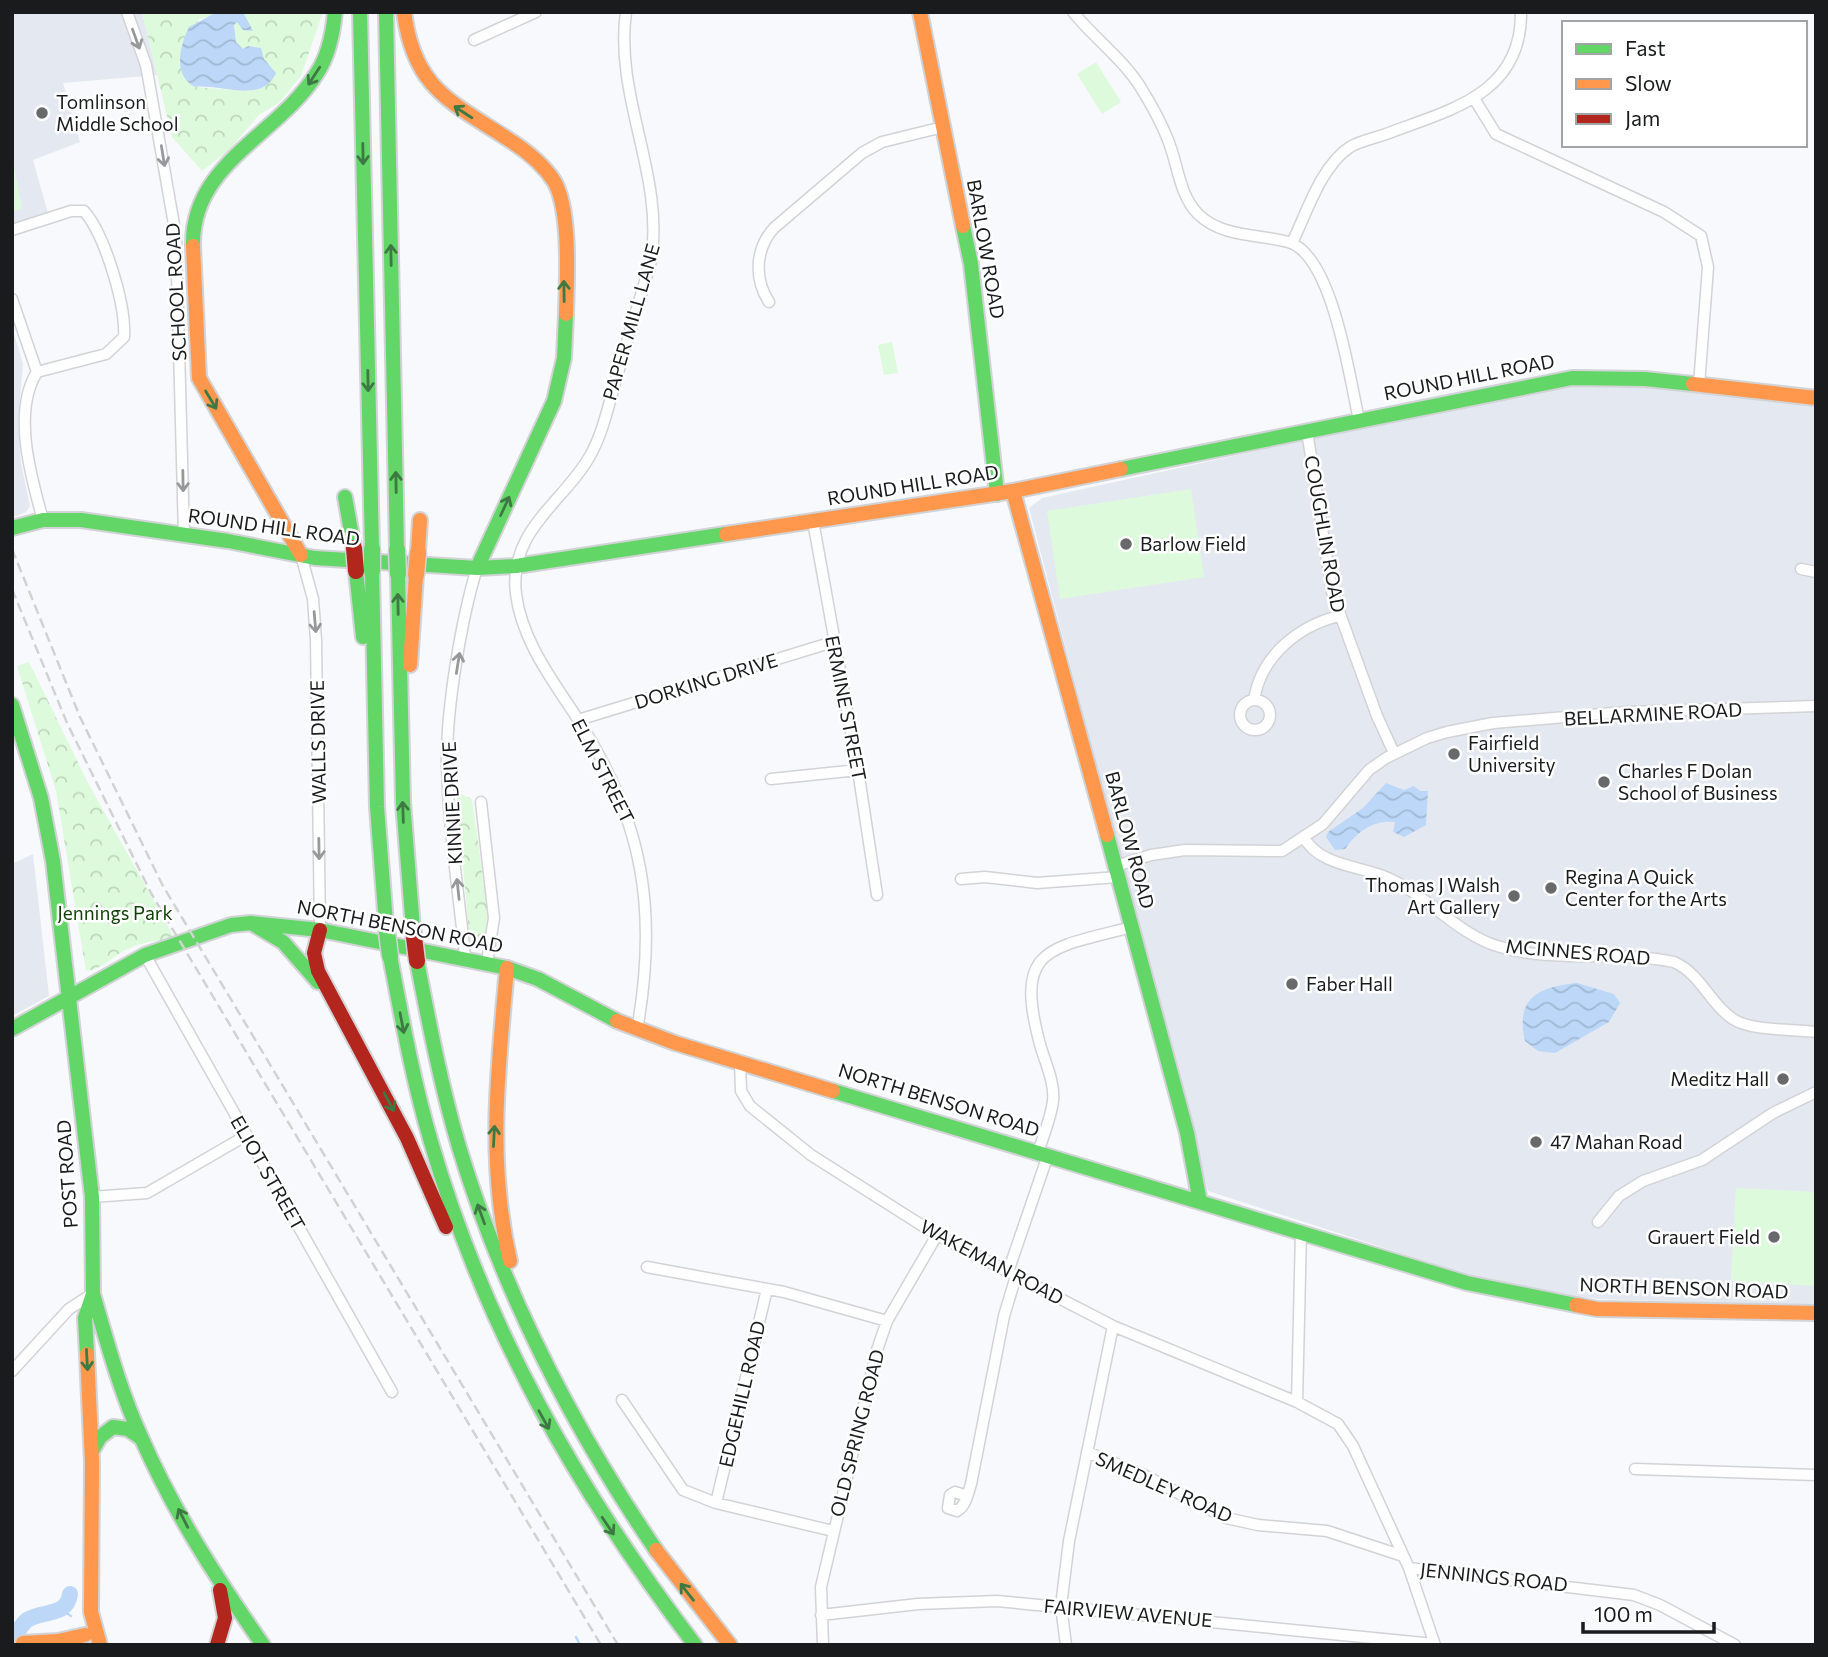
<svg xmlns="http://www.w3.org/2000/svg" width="1828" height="1657" viewBox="0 0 1828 1657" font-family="Commissioner,sans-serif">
  <defs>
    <pattern id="park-crowns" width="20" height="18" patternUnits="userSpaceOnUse" patternTransform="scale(1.75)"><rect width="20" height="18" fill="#defadc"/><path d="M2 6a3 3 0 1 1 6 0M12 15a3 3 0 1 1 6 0" fill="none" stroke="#bed6bc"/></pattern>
    <pattern id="water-waves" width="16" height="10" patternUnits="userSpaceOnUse" patternTransform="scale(1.75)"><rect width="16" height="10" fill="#bcd7f7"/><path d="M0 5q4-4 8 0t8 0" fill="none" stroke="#a1b8d3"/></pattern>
  </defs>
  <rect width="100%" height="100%" fill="#f7f9fc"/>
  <path fill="#e4e9f1" d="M12,12h130l15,63 -94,8 17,59 -47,18 15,53 -36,11z
    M12,327l11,37 -5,58 3,41 9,43 -4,6 -14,6z
    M1630,383l186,19v904l-218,-7 -53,-6 -80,-19 -257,-83 -179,-683 13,-10 438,-96 97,-17z
    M33,854l16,142 -37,20v-152z"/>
  <path fill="url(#park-crowns)" d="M142,12h75l1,3 -19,4 -20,44 7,17 9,7 54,4 25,-13 -38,-36 -2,-17 3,-4 6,9 9,1 -9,-19h80l-22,64 -21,26 -21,13 -31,36 -26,20 -30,-34z
    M29,662l59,121 87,156c-20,1 -38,4 -55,14 -13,8 -19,16 -34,18l-30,-180 -39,-125z
    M456,792l16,7 16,115 -3,26 -15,2z"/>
  <path fill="#defadc" d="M1096,62l25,40 -19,12 -25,-40z
    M12,154l10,55 -10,2z
    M892,342l6,31 -14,2 -6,-30z
    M1191,489l13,88 -144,22 -13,-88z
    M1736,1188l80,4v94l-85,-5z"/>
  <path fill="url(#water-waves)" d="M217,12h26l10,19 -10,-1 -6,-8 -3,3 2,17 7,7 5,-3 13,2 3,11 12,14c-14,32 -57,10 -81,14 -23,-12 -15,-41 -6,-60z
    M1386,783l18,7 10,-4 6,5h8l-2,34 -22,12 -11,-5 2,-10c-22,-2 -37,9 -50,27l-10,1 -9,-13 2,-5 35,-24z
    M1577,983l37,11 6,9 -11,19 -54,31 -17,-2 -13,-10c-10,-43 13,-54 52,-58z"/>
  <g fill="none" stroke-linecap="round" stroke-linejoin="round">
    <path stroke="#bcd7f7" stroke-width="2.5" d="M62,1610l9,6
      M576,1637l4,8"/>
    <path stroke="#bcd7f7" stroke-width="16" d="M12,1639c5,-6 10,-15 15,-19 16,-10 40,-3 43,-26"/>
    <g stroke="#d2d3d6" stroke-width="13">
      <path id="street" d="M127,12l19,53 30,171 8,299
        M626,12c-12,85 39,164 25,249 -12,41 -24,82 -36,122 -7,24 -12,49 -24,71 -25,47 -83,75 -75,140 6,48 38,88 63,127 65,102 79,191 58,309
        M1073,12c21,26 51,48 68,76 10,16 20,34 27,52 10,24 11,55 30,74 23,23 60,20 90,28 45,12 62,139 71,178
        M474,40l62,-28
        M1475,100l21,34 168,78 37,24 7,31 -9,118
        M12,230l59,-19h13c21,24 42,94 40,126l-18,17 -69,18 -25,-73
        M1292,243c15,-31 29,-77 58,-96 10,-6 25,-9 36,-13 63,-24 136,-39 135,-122
        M769,302c-15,-23 -14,-53 5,-74l88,-75 20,-11 61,-15
        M37,372c-25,40 -6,105 6,148
        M1307,431l25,161 45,124 17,37
        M813,521l45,249 19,125
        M301,555l12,44 3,41 4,290
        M1801,569l15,3
        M1240 715a15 15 0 1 1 30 0a15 15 0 1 1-30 0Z
        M1254,700c7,-44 44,-74 85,-84
        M578,720l255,-78
        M771,779l87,-9
        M481,802l13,116 -7,44
        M1304,837c14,29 58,29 84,41 40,18 68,55 109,68 57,18 120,4 177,16 27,12 36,42 59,57 17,12 61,10 83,13
        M1116,866l35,-11 34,-5 97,1 41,-27 46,-54 17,-12 41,-20 20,-6 46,-9 132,-11 191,-6
        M961,879l24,-2 52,6 81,-6
        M145,955l247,437
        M465,957c-6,-64 -17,-129 -18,-193 -1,-53 14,-144 30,-196
        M740,1061l1,30 9,15 61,49 126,80 176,91 184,76 41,22 15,22 56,122 26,77
        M1038,1153c5,-17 13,-35 15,-52 2,-17 -7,-37 -12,-53 -28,-101 5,-99 91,-121
        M92,1197l55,-4 100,-58
        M1598,1222l21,-26 24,-15 59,-21 71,-47 43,-21
        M647,1267l137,25 103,29
        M1008,1272l40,-117
        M12,1371l57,-62 23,-15
        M622,1400l61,90 33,13 117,28
        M1297,1402l4,-170
        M1087,1452l57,23 82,43 32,7 69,6 76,25
        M1635,1469l181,6
        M967,1496l-12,-4 -5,3 -2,13 9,3c9,-5 11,-18 14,-27l33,-168 12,-40
        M716,1503l51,-214
        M1409,1568l225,27 26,10 75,40
        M821,1615l97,-11 79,-3 437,43
        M823,1645l-2,-58 56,-237 10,-29 50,-86
        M1066,1645l-5,-39 8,-65 44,-215"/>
    </g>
    <g stroke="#d2d3d6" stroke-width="18">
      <path id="fast" d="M360,12l12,537
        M386,12l11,538
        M963,226l8,38 26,230
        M193,246c-2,-83 86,-111 124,-173 12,-18 16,-40 18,-61
        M1121,469l451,-91 73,1 48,5
        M345,497l9,51
        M12,528l31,-8h38l147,21 87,17 162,10 39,-2 210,-32
        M477,568l77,-167 10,-43 2,-44
        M356,571l7,66
        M372,571l5,236 9,117
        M398,574l5,228 10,127
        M12,705l29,93 12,63 39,336 1,97 -8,24 2,36
        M1107,835l80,298 13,69
        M251,923l32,19 35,40
        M390,956c12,63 23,125 41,186 54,187 147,349 264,503
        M417,961c12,62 24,125 42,186 44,145 112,278 197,403
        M12,1029l133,-74 86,-30 20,-2 69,7 187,38 31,11 79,42
        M833,1091l634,192 109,22
        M93,1294c14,48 27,97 48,143 32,74 76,142 122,208
        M92,1451l8,-14 13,-10 15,2 13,9"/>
    </g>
    <g stroke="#d2d3d6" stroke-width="18">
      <path id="slow" d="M404,12c10,78 48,90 107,129 17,11 32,23 43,40 17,29 13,98 12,133
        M920,12l43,214
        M193,246l6,132 102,177
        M1693,384l123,14
        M1013,491l94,344
        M726,534l287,-43 108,-22
        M418,552l2,-32
        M410,665l6,-90
        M507,968c-9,100 -20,195 3,293
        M617,1021l58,22 158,48
        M1576,1305l21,4 219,4
        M87,1354l5,108 -1,150 9,33
        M656,1550l74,95
        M23,1643l35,-2 27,-6"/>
    </g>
    <g stroke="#d2d3d6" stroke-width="18">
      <path id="jam" d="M320,930l-6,23 4,18 89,167 39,89
        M217,1645l8,-27 -5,-28"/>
    </g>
    <use href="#street" stroke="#fefeff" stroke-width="10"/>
    <use href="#fast" stroke="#63d668" stroke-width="14"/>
    <use href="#slow" stroke="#ff974d" stroke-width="14"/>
    <use href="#jam" stroke="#b3261e" stroke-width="14"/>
    <path stroke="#d2d2d3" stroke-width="2.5" stroke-dasharray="10 5" stroke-linecap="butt" d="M12,549l68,168 83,169 455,759
      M12,589l55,134 84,170 450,752"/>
    <g stroke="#d2d3d6" stroke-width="19" stroke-linecap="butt">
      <path id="fast-bridge" d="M372,549v22
        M397,550l1,24
        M386,924l4,32"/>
    </g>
    <g stroke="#d2d3d6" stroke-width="19" stroke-linecap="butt">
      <path id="slow-bridge" d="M416,575l2,-23"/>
    </g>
    <g stroke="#d2d3d6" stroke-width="19" stroke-linecap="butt">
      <path id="jam-bridge" d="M354,548l2,23
        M413,929l4,32"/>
    </g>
    <use href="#fast-bridge" stroke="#63d668" stroke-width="16"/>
    <use href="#slow-bridge" stroke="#ff974d" stroke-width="16"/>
    <use href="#jam-bridge" stroke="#b3261e" stroke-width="16"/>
  </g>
  <defs><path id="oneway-shaft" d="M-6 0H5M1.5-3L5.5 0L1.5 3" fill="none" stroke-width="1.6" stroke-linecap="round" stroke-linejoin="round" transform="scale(1.75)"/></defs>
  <g stroke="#979899">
    <use href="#oneway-shaft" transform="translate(136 39) rotate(70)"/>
    <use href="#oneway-shaft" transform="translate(163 156) rotate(81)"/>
    <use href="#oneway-shaft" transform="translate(183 481) rotate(89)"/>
    <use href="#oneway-shaft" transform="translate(315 622) rotate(85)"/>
    <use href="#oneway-shaft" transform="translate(458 663) rotate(-81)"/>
    <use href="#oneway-shaft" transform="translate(319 849) rotate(89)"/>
    <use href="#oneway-shaft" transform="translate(458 889) rotate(-96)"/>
  </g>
  <g stroke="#3e7842">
    <use href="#oneway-shaft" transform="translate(314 76) rotate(123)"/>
    <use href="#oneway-shaft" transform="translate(463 112) rotate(-147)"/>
    <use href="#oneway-shaft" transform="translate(363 154) rotate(89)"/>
    <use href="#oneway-shaft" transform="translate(391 255) rotate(-91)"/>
    <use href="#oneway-shaft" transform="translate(564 291) rotate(-91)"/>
    <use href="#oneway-shaft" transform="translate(368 381) rotate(89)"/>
    <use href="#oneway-shaft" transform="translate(211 400) rotate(59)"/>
    <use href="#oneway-shaft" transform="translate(396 482) rotate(-91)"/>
    <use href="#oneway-shaft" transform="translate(505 506) rotate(-65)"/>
    <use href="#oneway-shaft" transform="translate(398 604) rotate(-91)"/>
    <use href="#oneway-shaft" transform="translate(403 812) rotate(-92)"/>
    <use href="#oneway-shaft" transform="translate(402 1023) rotate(79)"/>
    <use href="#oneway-shaft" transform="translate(389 1102) rotate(62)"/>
    <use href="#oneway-shaft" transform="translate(494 1136) rotate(-87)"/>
    <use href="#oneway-shaft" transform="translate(481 1214) rotate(-110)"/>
    <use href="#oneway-shaft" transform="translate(87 1360) rotate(87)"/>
    <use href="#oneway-shaft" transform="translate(544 1420) rotate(61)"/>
    <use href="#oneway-shaft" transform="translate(183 1518) rotate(-117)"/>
    <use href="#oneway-shaft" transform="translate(608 1526) rotate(56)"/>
    <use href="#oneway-shaft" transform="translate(687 1592) rotate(-128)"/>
  </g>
  <g fill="#67696b" stroke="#fff" stroke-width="2.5">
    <circle cx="42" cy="113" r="7"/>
    <circle cx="1126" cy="544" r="7"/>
    <circle cx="1454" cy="754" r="7"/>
    <circle cx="1604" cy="782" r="7"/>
    <circle cx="1551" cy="888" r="7"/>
    <circle cx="1514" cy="896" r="7"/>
    <circle cx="1292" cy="984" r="7"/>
    <circle cx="1783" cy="1079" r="7"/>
    <circle cx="1536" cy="1142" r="7"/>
    <circle cx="1774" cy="1237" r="7"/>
  </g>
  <g text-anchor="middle" stroke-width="5" stroke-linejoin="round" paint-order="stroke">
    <g font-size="19" fill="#191b1d" stroke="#fff" text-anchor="start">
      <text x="56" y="109">Tomlinson<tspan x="56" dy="22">Middle School</tspan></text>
      <text x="1140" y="551">Barlow Field</text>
      <text x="1468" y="750">Fairfield<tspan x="1468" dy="22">University</tspan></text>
      <text x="1618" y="778">Charles F Dolan<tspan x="1618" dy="22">School of Business</tspan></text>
      <text x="1565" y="884">Regina A Quick<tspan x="1565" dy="22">Center for the Arts</tspan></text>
      <text x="1500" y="892" text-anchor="end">Thomas J Walsh<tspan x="1500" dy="22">Art Gallery</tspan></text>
      <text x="1306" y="991">Faber Hall</text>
      <text x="1769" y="1086" text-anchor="end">Meditz Hall</text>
      <text x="1550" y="1149">47 Mahan Road</text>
      <text x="1760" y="1244" text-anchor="end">Grauert Field</text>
    </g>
    <g font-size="19" fill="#191b1d" stroke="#fff">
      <text transform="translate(986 249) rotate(80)" y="7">BARLOW ROAD</text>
      <text transform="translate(176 292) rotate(-93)" y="7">SCHOOL ROAD</text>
      <text transform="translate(631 322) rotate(-74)" y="7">PAPER MILL LANE</text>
      <text transform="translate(1469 377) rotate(-11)" y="7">ROUND HILL ROAD</text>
      <text transform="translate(913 485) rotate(-9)" y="7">ROUND HILL ROAD</text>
      <text transform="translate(274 527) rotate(8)" y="7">ROUND HILL ROAD</text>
      <text transform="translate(1325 534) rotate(80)" y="7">COUGHLIN ROAD</text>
      <text transform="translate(706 681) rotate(-17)" y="7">DORKING DRIVE</text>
      <text transform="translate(846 708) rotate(79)" y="7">ERMINE STREET</text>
      <text transform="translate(1653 714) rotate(-3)" y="7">BELLARMINE ROAD</text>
      <text transform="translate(318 742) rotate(-91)" y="7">WALLS DRIVE</text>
      <text transform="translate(603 771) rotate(63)" y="7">ELM STREET</text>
      <text transform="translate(452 803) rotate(-93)" y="7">KINNIE DRIVE</text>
      <text transform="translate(1130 840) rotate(75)" y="7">BARLOW ROAD</text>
      <text transform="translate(400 926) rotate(11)" y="7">NORTH BENSON ROAD</text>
      <text transform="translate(1578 952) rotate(5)" y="7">MCINNES ROAD</text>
      <text transform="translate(939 1100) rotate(17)" y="7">NORTH BENSON ROAD</text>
      <text transform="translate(268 1173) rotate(60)" y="7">ELIOT STREET</text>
      <text transform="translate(67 1174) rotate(-94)" y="7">POST ROAD</text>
      <text transform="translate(992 1262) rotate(28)" y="7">WAKEMAN ROAD</text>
      <text transform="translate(1684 1288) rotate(2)" y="7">NORTH BENSON ROAD</text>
      <text transform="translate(742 1394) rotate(-77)" y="7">EDGEHILL ROAD</text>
      <text transform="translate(857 1433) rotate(-76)" y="7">OLD SPRING ROAD</text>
      <text transform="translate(1164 1487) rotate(24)" y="7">SMEDLEY ROAD</text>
      <text transform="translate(1494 1577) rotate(6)" y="7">JENNINGS ROAD</text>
      <text transform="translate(1128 1613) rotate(5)" y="7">FAIRVIEW AVENUE</text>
    </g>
    <g font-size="19" fill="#0e3f05" stroke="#fff">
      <text x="115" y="920">Jennings Park</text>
    </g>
  </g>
  <rect width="1828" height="1657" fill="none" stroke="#191b1d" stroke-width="28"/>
  <rect x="1562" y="21" width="245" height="126" fill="#ffffff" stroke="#a3a4a5" stroke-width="2"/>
  <rect x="1576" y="44" width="35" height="10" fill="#63d668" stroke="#a3a4a5" stroke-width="2"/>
  <text x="1625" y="56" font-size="21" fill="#191b1d">Fast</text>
  <rect x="1576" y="79" width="35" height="10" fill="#ff974d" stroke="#a3a4a5" stroke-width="2"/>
  <text x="1625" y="91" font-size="21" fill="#191b1d">Slow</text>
  <rect x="1576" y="114" width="35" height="10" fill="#b3261e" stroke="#a3a4a5" stroke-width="2"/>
  <text x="1625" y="126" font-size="21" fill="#191b1d">Jam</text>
  <path d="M1583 1622v10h131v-10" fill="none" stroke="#191b1d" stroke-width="3.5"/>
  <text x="1594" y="1622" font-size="21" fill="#191b1d" stroke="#ffffff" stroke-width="5" paint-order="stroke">100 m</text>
</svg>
